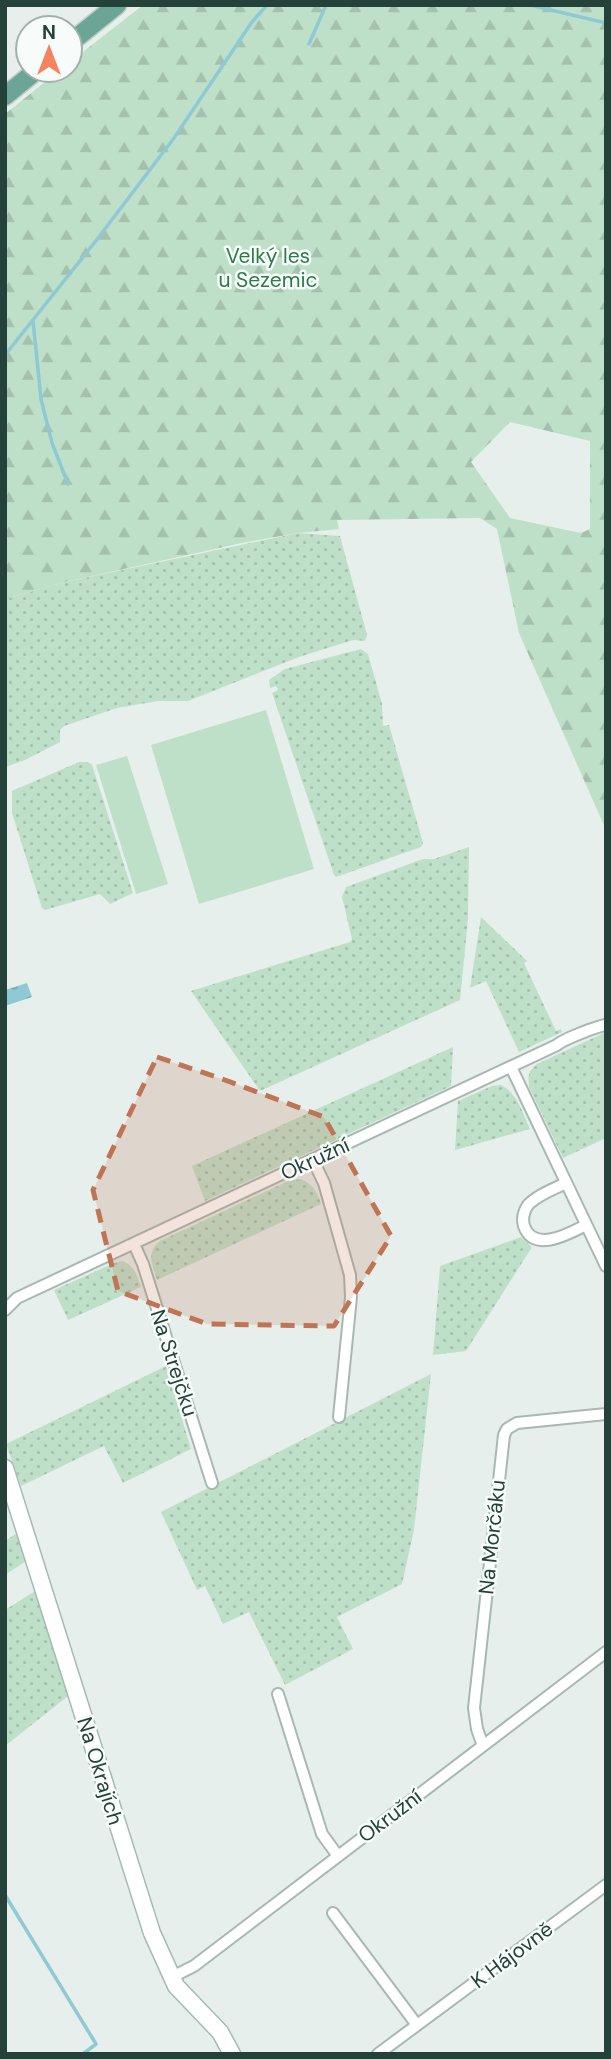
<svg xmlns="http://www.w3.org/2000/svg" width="611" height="2059" viewBox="0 0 611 2059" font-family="'DM Sans',sans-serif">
  <defs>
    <pattern id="grass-dots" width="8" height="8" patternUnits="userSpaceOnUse" patternTransform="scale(1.75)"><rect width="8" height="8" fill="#bfe0c8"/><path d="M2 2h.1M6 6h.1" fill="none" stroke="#a4c1ad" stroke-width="1.8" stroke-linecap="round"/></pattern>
    <pattern id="forest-firs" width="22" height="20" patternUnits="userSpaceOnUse" patternTransform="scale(1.75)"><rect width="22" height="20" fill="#bfe0c8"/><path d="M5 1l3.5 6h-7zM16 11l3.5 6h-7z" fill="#a4c1ad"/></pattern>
    <pattern id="water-ripples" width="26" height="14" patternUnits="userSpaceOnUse" patternTransform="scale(1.75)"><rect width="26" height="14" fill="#8ec9d4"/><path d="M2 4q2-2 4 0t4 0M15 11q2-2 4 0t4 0" fill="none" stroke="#74a5ad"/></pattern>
  </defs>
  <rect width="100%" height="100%" fill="#e6efeb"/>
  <path fill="url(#grass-dots)" d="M298,533l42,3 27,99 -2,6 -12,-1 -54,17 -111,44h-30l-41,7 -53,18 -4,4v12l-35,18 -20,7v-168l60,-17z
    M361,649l7,5 14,50 1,22 6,-1 34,118 -2,4 -85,30 -2,-2 -62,-182 6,-3 -2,-4 -6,2 -1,-8 16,-11z
    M79,762h9l4,3 41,128 -23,11 -10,-10 -55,16 -3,-2 -30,-95v-22z
    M469,847l-1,72 -8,81 -200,91 -69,-100 159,-49 2,-3 -10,-42 4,-10 77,-28h11z
    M481,917l46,44 -3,2 32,68 5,-2 1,3 -43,20 -33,-71 -16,7z
    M606,1032v106l-43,20 -34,-71c-1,-11 -1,-16 8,-23z
    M453,1047l-2,39 -246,115 -13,-35z
    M501,1085c16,7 22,29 29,44l-75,21 3,-49 34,-15z
    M301,1179c12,6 16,12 20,25l-164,76c-5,-15 -11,-28 3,-39l128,-60z
    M521,1237l11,10 -66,104 -33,4 7,-89z
    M122,1261c13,5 15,14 19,26l-73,33 -14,-30 60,-27z
    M166,1366l25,83 -68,34 -19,-37 -83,40 -15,-42z
    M431,1374l-17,156 -12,54 -65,33 16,32 -68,36 -36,-73 -26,12 -18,-38 -8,4 -36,-78z
    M17,1533l9,28 -21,14v-34z
    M35,1591l33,105 -63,50v-136z"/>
  <path fill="url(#forest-firs)" fill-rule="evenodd" d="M143,5h463v825l-87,-197 -22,-104 -17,-11 -143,2 2,9 -41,4 -56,10 -177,39 -60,17v-485l55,-44h10v-8zM510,422l80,19v88l-9,4 -71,-15 -39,-56z"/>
  <path fill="#bfe0c8" d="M266,710l48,159 -115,35 -48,-159z
    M127,756l41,128 -32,10 -40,-129z"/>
  <path fill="url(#water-ripples)" d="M27,983l5,14 -27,9v-16z"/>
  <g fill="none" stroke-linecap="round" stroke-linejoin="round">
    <path stroke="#8ec9d4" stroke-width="3.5" d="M530,5l76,18
      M309,44l17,-39
      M33,321l8,78 11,44 16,41
      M5,355l90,-113 79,-104 78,-116 15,-17
      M5,1895l91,149 -13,10"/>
    <g stroke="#a8b8b2" stroke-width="14">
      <path id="street" d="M511,1067l95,199
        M313,1160l11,23 26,92 1,22 -12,120
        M566,1183c-12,6 -29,12 -38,22 -4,6 -6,14 -4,21 10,28 46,7 62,-1
        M134,1244l9,20 69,219
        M5,1310l12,-12 540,-253c5,-5 40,-19 49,-20
        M278,1694l44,140 16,22
        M483,1746l-6,-17 -3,-21 30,-273 3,-6 10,-6 89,-9
        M333,1913l84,112
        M172,1977l22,-11 412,-314
        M378,2054l228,-169"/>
    </g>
    <g stroke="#a4bbb3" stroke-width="19">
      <path id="secondary" d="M5,1468l147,465 24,53 44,46 12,22"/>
    </g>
    <g stroke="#c2cac8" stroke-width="21">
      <path id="primary" d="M70,43l47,-38
        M5,96l32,-26"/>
    </g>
    <use href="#street" stroke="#fff" stroke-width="10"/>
    <use href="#secondary" stroke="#fff" stroke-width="16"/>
    <use href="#primary" stroke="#6aa596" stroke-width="18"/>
  </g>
  <path fill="#c07456" fill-opacity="0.2" stroke="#c07456" stroke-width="5" stroke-dasharray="14 9" stroke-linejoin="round" d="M157,1057l68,23 99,37 67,119 -57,90 -127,-2 -89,-33 -25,-101z"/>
  <g text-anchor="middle" stroke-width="5" stroke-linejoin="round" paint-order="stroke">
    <g font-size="21" fill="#2d7a4b" stroke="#f7fbf9">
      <text x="268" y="263">Velký les<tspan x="268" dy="24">u Sezemic</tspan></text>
    </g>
    <g font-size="21" fill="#24423a" stroke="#f7fbf9">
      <text transform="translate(315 1159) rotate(-25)" y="7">Okružní</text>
      <text transform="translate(174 1363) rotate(72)" y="7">Na Strejčku</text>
      <text transform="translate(492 1537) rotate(-84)" y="7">Na Morčáku</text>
      <text transform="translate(100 1771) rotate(73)" y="7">Na Okrajích</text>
      <text transform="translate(390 1816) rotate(-37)" y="7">Okružní</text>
      <text transform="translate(512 1955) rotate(-37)" y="7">K Hájovně</text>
    </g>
  </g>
  <rect width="611" height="2059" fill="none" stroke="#24423a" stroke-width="14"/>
  <g transform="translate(49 49)"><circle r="33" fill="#f7fbf9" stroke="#a3b1ad" stroke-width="2"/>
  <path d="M0-5L12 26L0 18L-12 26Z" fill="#f4845f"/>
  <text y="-10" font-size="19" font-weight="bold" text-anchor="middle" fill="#24423a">N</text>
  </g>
</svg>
